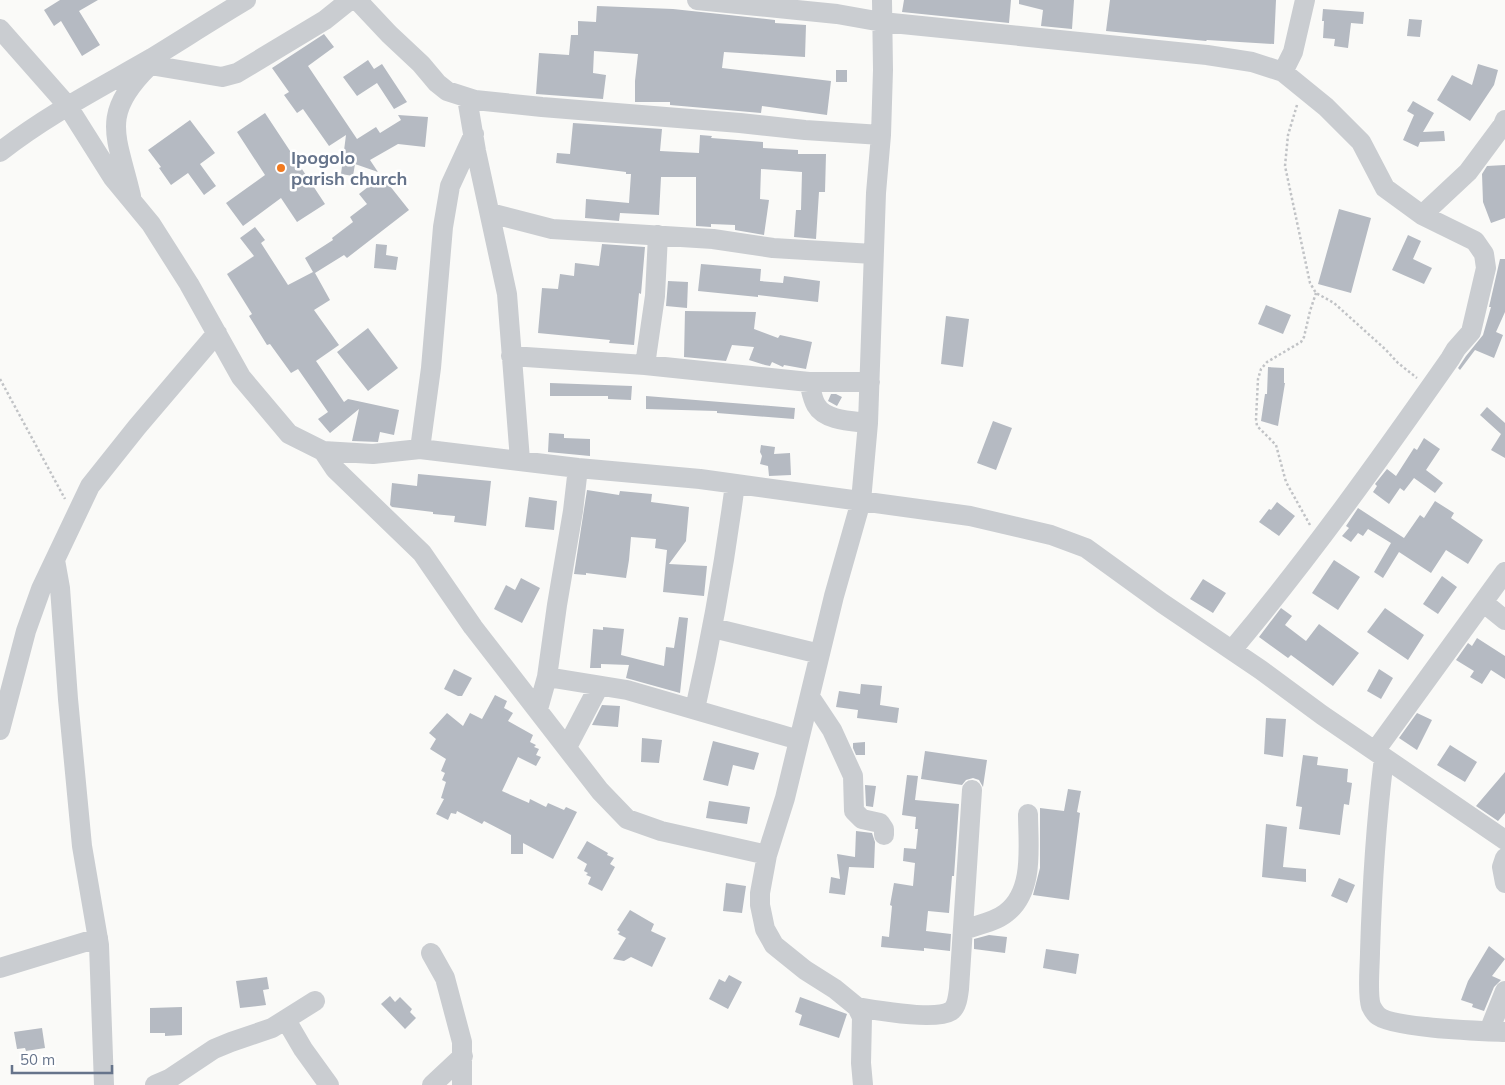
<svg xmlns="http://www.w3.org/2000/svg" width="1505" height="1085" font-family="Mulish,sans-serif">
<rect width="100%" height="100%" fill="#fafaf8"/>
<path fill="#b5bac2" d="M60,0H98L79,11L100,45L82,56L61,21L54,26L44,10Z
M904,0H1011L1009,23L902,12Z
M1019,0H1074L1072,29L1041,26L1043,10L1019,4Z
M1110,0H1276L1274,44L1207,40L1206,41L1106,31Z
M597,6L673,9L775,20V23L806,25L805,57L724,52L722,68L831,81L827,115L762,106L761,113L670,105V102H635V81L638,54L594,51L593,73L606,75L603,99L536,94L539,53L569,55L571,35H578V21L596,22Z
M1323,9L1364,12L1363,24L1351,23L1348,48L1334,46L1335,39L1323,38L1324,21H1322Z
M1409,19L1422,20L1420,37L1407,36Z
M324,34L334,47L308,66L357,139L376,127L380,133L401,120L398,115L428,117L425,147L398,144L370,160L378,172L355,164L353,176L341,174L346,135L329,146L303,109L297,113L284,95L289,92L272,68Z
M368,60L374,69L382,64L407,102L394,109L377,83L357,96L343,77Z
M1478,64L1498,70L1494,85L1470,121L1437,100L1452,75L1472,85Z
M836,70H847V82H836Z
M1413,101L1434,113L1423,132L1444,131L1445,141L1420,142L1418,147L1403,140L1414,115L1407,111Z
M265,113L325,204L297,222L281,198L243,226L226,203L265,175L237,132Z
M190,120L215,153L200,164L216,186L204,195L188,173L171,185L159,168L161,167L148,150Z
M573,123L662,129L660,151L699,153L700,135L712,136L711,138L763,142V148L798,150V154H826L825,192H819L816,239L794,237L796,210H801L802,172L761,169L760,199L769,200L764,235L735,230V225L711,224V227L696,226V177H661L659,215L620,213L619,221L585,218L586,199L629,203L631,174H626V172L556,163L557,153L570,154Z
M1505,165V218L1491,223L1483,202L1482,174L1487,166Z
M382,176L409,210L347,258L344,255L315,273L330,300L314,310L339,345L316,361L344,402L348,399L399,410L394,435L380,432L378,442L352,441L359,409L330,433L318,419L328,412L298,369L291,373L270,344L267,345L249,316L252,314L227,274L254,256L240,238L255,227L265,240L261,243L288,285L313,272L305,258L333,240L332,238L353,222L350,217L367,204L359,194Z
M1339,209L1371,218L1351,293L1318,284Z
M1408,235L1421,241L1413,259L1432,268L1424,284L1392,270Z
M376,244L387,245L386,255L398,257L396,270L374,268Z
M602,244L645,247L641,294L639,293L634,345L609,343L610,340L538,333L542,288L558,289L560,274L574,276L575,263L599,266Z
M1500,259H1505V312L1496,332L1503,335L1494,358L1475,350L1460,370L1458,368L1466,356L1483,335L1491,307H1489Z
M701,264L761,269L760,281L783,283L784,276L820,281L818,302L758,295V297L698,291Z
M668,281L688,282L687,308L666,306Z
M1266,305L1291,315L1283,334L1258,324Z
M685,311L756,312L754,329L778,338L780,335L812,342L806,369L784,365L783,367L772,362L770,366L765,365L749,360L754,347L732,345L726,361L684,357Z
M946,316L969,319L963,367L941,364Z
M368,328L398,368L368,391L337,352Z
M1268,367L1284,368V383H1285L1278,426L1261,421L1265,394H1267Z
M550,383L632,386L631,400L608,399V396H550Z
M831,394H836L842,397L837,406L828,401Z
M646,396L795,408L794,419L717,413V411L646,409Z
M1487,407L1505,423V458L1491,450L1501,434L1480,415Z
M993,421L1012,428L996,470L977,463Z
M549,433L564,434V438L590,439V456L548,452Z
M1424,438L1440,449L1426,470L1443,483L1435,493L1414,478L1404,491L1400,488L1389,504L1373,492L1377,486L1375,484L1387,469L1396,476L1414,448L1417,450Z
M761,445L775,447L774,454L790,453L791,475L769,476L768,466L760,464L762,456L760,452Z
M418,474L491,481L486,526L454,522L455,516L433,514V512L392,507L390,505L392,483L417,486Z
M587,490L619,495L620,491L652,494L651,502L689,507L686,541L669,564L707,566L704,596L663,592L667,550L655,548L656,539L631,537L629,560L626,578L586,573V575L574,574Z
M529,497L557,501L554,530L525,527Z
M1435,501L1454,513L1451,518L1483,540L1468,564L1446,550L1431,573L1399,552L1383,578L1374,572L1391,543L1368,529L1363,536L1358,533L1351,542L1342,536L1349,528L1346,526L1358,508L1404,538L1420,515L1424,518Z
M1277,502L1295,516L1279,536L1259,522L1269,509L1271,510Z
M1334,560L1360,577L1338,610L1312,593Z
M1442,576L1457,587L1438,614L1423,604Z
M521,578L540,588L522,623L494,609L506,585L515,590Z
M1203,579L1226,593L1213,613L1190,599Z
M1281,608L1292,616L1285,625L1306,641L1319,624L1359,653L1333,686L1291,655L1288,658L1259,637Z
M1385,608L1424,635L1408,660L1367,632Z
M679,617L688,618L680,693L626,678L629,665L601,664V668H590L593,629L603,630V627L624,629L621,655L664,666L666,647L674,648Z
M1477,638L1505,656V679L1491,670L1482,684L1470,677L1474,671L1456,660L1468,643L1472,646Z
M454,669L472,678L462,696H458L444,689Z
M1379,669L1393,678L1381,699L1367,691Z
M861,684L882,686L880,705L899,708L897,723L857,718L858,710L836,707L839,691L860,694Z
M495,695L507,701L504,708L513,713L508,721L533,735L530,742L536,745L534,747L539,749L536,755L541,757L536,766L518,757L502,791L529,803L530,799L546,807L548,803L564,810L566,807L577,812L553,859L523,843V854H511V835L484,821L482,824L457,811L456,814L451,813L448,820L436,814L444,799L441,798L446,782L442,780L445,773L441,771L446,759L430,749L436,739L429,733L447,713L463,726L470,713L482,719Z
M602,705L620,706L618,727L592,725Z
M1417,713L1432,720L1417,750L1399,738Z
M1266,718L1286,719L1283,757L1264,754Z
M642,738L662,740L659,763L641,762Z
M713,741L759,753L754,770L733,765L728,786L703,780Z
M865,742V755H856L853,748V743Z
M1450,745L1477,762L1465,782L1437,765Z
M925,751L987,760L983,787L979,780L973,778L966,780L962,785L921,779Z
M1303,755L1318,757L1317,765L1348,769L1347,782L1352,783L1349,805L1344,804L1340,835L1299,829L1302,807L1296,806Z
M1505,772V813L1498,821L1476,806Z
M907,775L918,776L915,800L959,804L954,876H952L949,913L928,911L926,931L951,934L950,951L924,948V951L881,947L882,936L889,937L892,906L890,905L894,883L913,886L915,863L903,861L904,848L916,849L918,829H915L916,817L902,815Z
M865,785L876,786L873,807L866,806Z
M1068,789L1081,791L1077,812L1080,813L1069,900L1033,895L1040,868V808L1064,811Z
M709,801L750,807L747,824L706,818Z
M1266,824L1287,827L1283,867L1306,869V882L1262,877Z
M856,831L872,833L875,842L874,868L849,867L845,895L829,893L831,877L840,879L837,854L855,857Z
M587,841L608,853L607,855L614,858L610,864L615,867L602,891L588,884L591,877L586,875L588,873L584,871L587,864L577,858Z
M1339,878L1355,885L1347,903L1331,896Z
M726,883L746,886L742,913L723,911Z
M630,910L654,924L651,931L666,938L652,967L631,957L624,961L613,959L626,938L618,934L620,932L617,930Z
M989,935L1007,937L1005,953L974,949V939Z
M1489,946L1505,959L1492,976L1501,980L1494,987L1484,1011L1472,1007L1473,1004L1461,1000L1468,981Z
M1046,949L1079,954L1076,974L1043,968Z
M729,975L742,982L728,1009L709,999L719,979L725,982Z
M267,977L269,989L263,990L266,1005L240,1008L236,981Z
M390,996L395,1002L400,997L412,1009L410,1012L416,1018L405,1029L381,1004Z
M800,997L847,1014L839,1038L799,1025L802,1015L795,1012Z
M182,1007V1035L165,1036V1033H150V1008Z
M42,1028L45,1048L26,1051L25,1048L17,1049L14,1032Z"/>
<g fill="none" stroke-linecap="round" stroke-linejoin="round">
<path stroke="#c1c3c6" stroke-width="2.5" stroke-dasharray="2.5 2.5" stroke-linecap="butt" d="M1297,105L1288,135L1285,166L1310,283L1316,293L1334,303L1385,349L1398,363L1417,378
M0,379L65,499
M1310,525L1286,482L1276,445L1257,426L1256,419L1258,379L1261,369L1267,362L1301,342L1304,337L1310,311L1316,293"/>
<path stroke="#cacdd1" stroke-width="20" d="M357,0L389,34L421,64L437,83L447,91L475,100L542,107L740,123L805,130L881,135
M697,0L837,14L882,22L1207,55L1252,62L1283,72L1326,107L1361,142L1385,188L1422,215L1475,241L1484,254L1486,268L1471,332L1456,349L1450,359C1380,459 1310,557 1232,650
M0,29L67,105L113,178L151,224L189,284L241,377L289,434L323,451L373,454L420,449L578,468L700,479L970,516L1051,535L1086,548L1162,603L1261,670L1322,715L1505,840
M150,65L222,77L237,73L325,20L350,0
M1283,72L1293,52L1305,0
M467,98L476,151L507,294L520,460
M0,152C47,115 100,88 152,58C183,39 214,19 246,0
M131,196C117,136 99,115 149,66
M490,213L552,229L713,239L773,248L873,254
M1422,215L1468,172L1503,125L1505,120
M511,356L645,365L809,382H870
M645,365L655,296L658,235
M809,382C811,389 812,398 816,405C825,421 852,421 868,423
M420,449L431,368L443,227L450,186L474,134
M323,451L335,469L422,553L473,627L600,791L627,819L661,831L767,855
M55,560L60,588L68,699L82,846L99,945L104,1085
M1484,603L1505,620
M713,628L820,654
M547,677L627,690L799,740
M810,697L832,730L853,776L854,811L862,819L880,823L884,829V835
M538,709L547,677L557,605L573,511L578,468
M695,709C712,635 725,560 735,484
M0,730L26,631L41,589L90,486L137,427L217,333
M567,747L599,686
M1375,751L1505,572
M1384,758C1376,822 1372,887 1370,952C1370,965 1367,995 1371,1006C1372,1008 1375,1013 1377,1015C1390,1028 1483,1031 1505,1032
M1505,858L1502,867L1505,883
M963,930C977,925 995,922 1006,913C1035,891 1028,845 1028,814
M431,953L445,978L462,1042V1085
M0,968L98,938
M857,1007C876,1010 935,1021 951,1011C957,1007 958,996 959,989L972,790
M286,1020L303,1049L329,1085
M1489,1031L1505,991
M155,1085L169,1079L214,1049L231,1042L272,1028L315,1001
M432,1085L463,1056
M863,1085L861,1063L862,1017L857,1007L835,989L805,970L774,945L765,929L760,905V893L767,855L785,798L834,596L861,501L868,423L876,193L881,135L883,70L882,0"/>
</g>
<circle fill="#f27a1f" stroke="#fff" stroke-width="2" cx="281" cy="168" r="5"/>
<g text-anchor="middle" stroke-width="5" stroke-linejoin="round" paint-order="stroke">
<g font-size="18" font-weight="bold" fill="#66748b" stroke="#fff" text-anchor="start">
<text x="291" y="164">Ipogolo<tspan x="291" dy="21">parish church</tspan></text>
</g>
</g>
<path d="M12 1065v8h100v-8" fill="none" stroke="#66748b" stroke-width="2.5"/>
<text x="20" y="1065" font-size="15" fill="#66748b" stroke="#ffffff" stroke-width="4" paint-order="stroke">50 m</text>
</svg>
